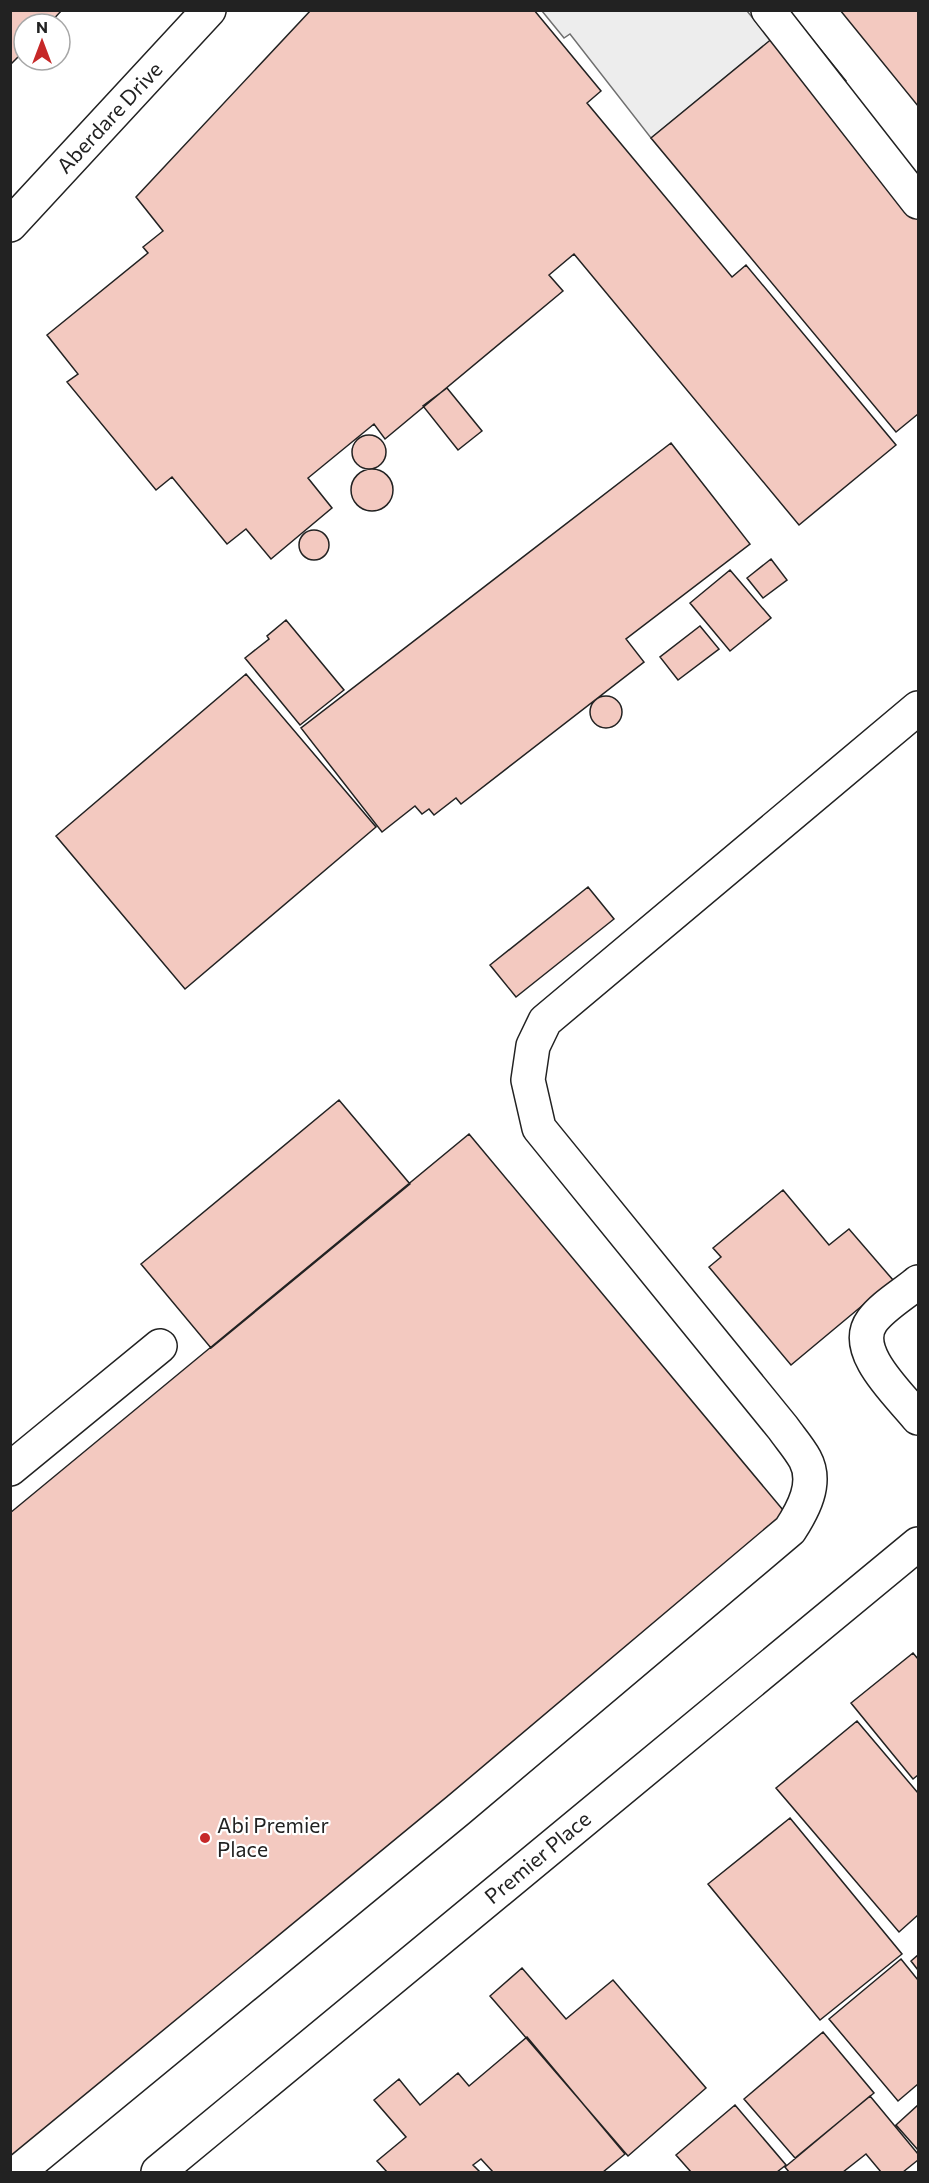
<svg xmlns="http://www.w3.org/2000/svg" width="929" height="2183" font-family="Commissioner,sans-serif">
<rect width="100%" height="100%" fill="#fff"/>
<path fill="#ededed" stroke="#6f6f6f" stroke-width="1.5" d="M542,11H747L771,40L651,138L570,34L564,38Z"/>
<path fill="#f3c9c0" stroke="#222" stroke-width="1.5" d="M10,10H62L49,24H24V51L10,65Z
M311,10H534L601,91L587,103L732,277L746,265L896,445L799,525L574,254L549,275L563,291L385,439L374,424L308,478L332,508L271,559L246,529L227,544L172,477L156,490L67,382L78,374L47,335L148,253L143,247L163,231L136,197Z
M840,10H918V106Z
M796,19L846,81L823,100L918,215V414L896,432L651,138Z
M447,388L482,431L458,450L423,406Z
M352 452a17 17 0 1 1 34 0a17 17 0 1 1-34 0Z
M671,443L750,544L626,639L644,662L461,804L456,798L434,815L429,809L422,814L415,806L382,832L301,728Z
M351 490a21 21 0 1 1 42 0a21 21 0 1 1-42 0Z
M299 545a15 15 0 1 1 30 0a15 15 0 1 1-30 0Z
M771,559L787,580L763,598L747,578Z
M730,570L771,618L730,651L690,603Z
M286,620L344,690L300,725L245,658L269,639L267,636Z
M700,626L719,649L678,680L660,657Z
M246,674L376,827L185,989L56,836Z
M590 712a16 16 0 1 1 32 0a16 16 0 1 1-32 0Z
M588,887L614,919L516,997L490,965Z
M339,1100L410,1184L211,1348L141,1264Z
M469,1134L788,1516L10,2159V1513Z
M783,1190L829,1245L849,1229L893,1280L791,1365L709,1267L721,1257L713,1248Z
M913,1653L918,1659V1775L913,1779L851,1703Z
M857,1721L918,1793V1915L899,1932L776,1788Z
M790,1818L902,1954L820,2020L708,1884Z
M918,1955V1970L911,1961Z
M901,1959L918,1980V2084L898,2101L829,2019Z
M522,1968L566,2019L613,1980L706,2088L628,2156L490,1996Z
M823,2032L874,2093L795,2158L744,2099Z
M527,2037L625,2154L603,2172H493L481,2159L473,2165L480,2172H387L377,2161L406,2137L374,2100L399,2079L420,2105L458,2073L469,2086Z
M870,2096L918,2154V2160L903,2172H881L866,2154L843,2172H789L785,2167Z
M735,2105L786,2165L777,2172H691L676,2155Z
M918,2105V2150L896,2125Z"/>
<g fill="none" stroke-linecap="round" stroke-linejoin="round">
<g stroke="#222" stroke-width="36">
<path id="minor" d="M768,10L918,202
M10,225L209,10
M918,1282C904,1294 883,1306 872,1321C850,1351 900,1395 918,1418
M10,1469L160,1346
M18,2172L458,1810L790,1530C803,1510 818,1483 805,1459C799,1448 790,1438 783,1428L539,1128L528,1080L533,1046L545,1021L918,708
M158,2172L918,1544"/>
</g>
<use href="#minor" stroke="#fff" stroke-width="33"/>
</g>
<circle fill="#c62828" stroke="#fff" stroke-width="2" cx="205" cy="1838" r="6"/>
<g text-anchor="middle" stroke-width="4.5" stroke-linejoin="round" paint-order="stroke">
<g font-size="21" fill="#222" stroke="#fff">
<text transform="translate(110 118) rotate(-47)" y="7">Aberdare Drive</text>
<text transform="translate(538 1858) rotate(-40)" y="7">Premier Place</text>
</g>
<g font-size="21" fill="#222" stroke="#fff" text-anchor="start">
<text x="217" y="1833">Abi Premier<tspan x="217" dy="24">Place</tspan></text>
</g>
</g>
<rect width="929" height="2183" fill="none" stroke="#222222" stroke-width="24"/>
<g transform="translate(42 42)"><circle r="28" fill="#ffffff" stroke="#a7a7a7" stroke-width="1.5"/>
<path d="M0-4.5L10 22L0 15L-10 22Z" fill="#c62828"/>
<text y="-9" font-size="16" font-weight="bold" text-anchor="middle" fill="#222222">N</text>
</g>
</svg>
